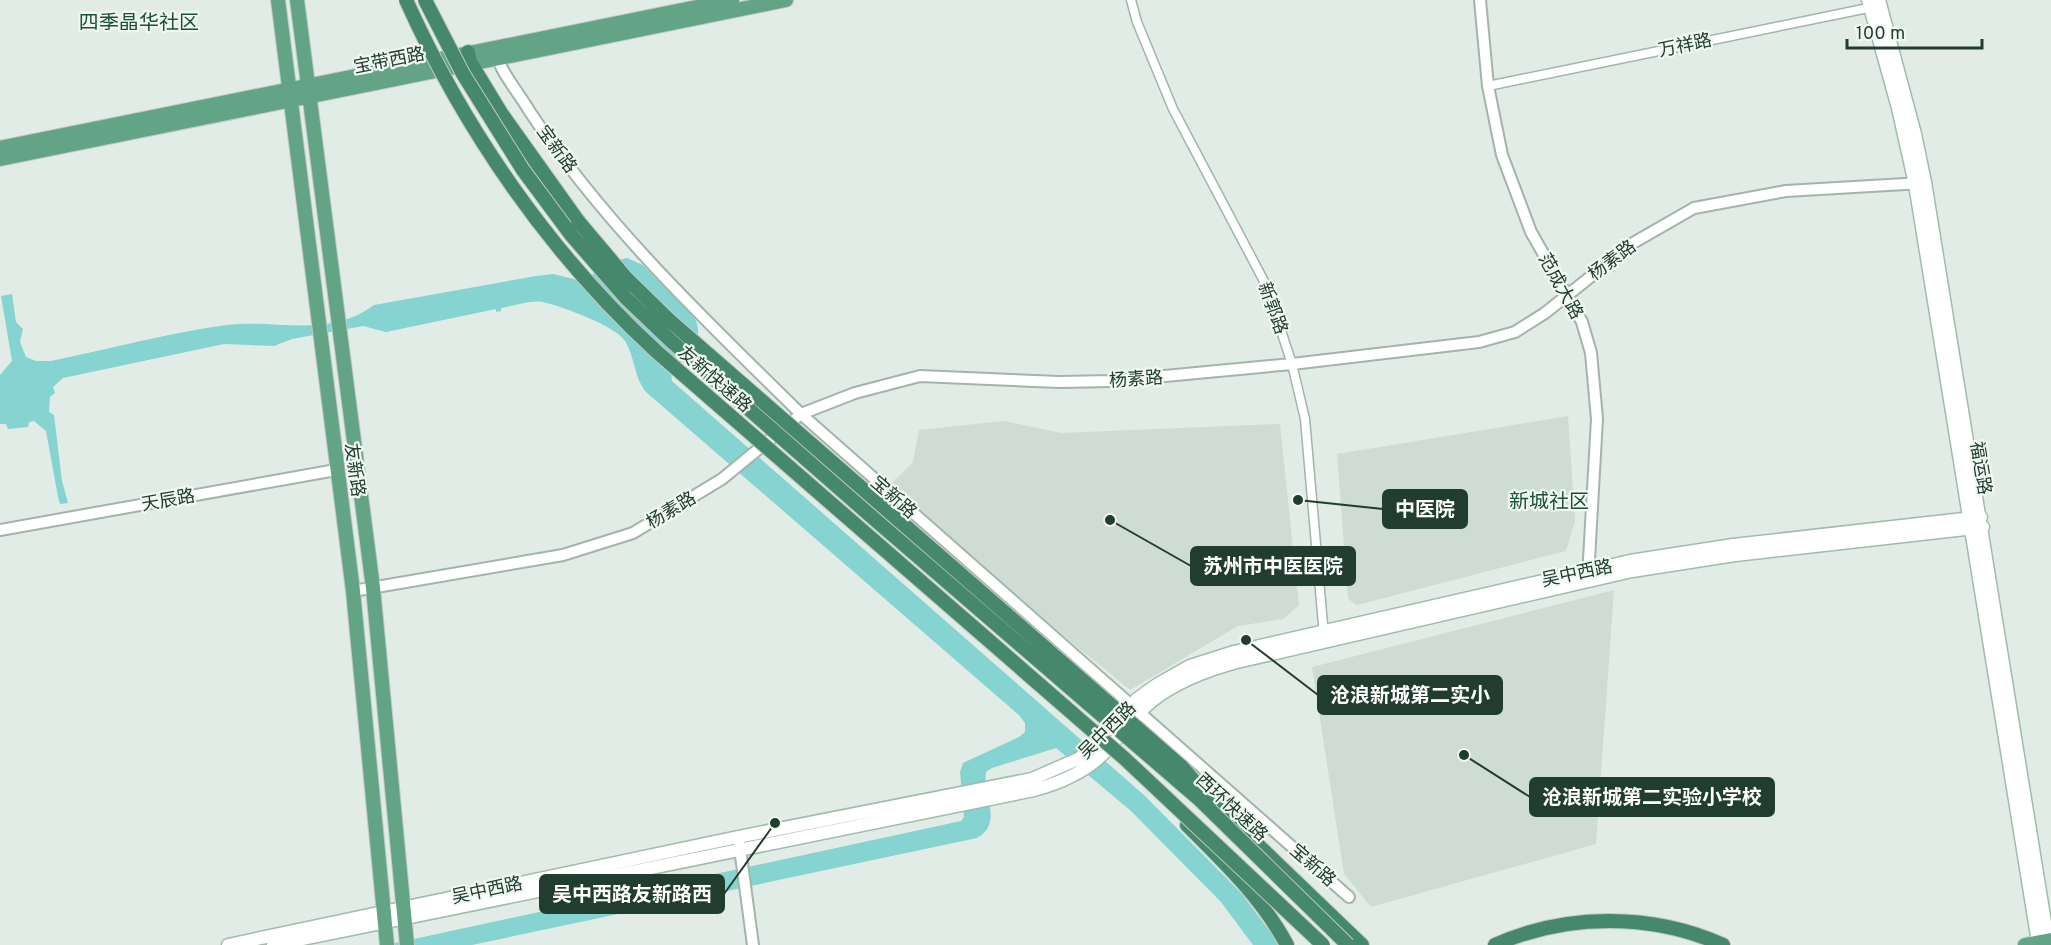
<svg xmlns="http://www.w3.org/2000/svg" width="2051" height="945" font-family="Overpass,'Noto Sans SC',sans-serif">
<rect width="100%" height="100%" fill="#e0ece5"/>
<path fill="#cfdcd3" d="M1568,416L1575,521L1566,551L1357,605L1348,599L1337,454Z
M1004,421L1061,433L1280,424L1299,605L1283,619L1238,626L1130,690L967,557L892,483L913,462L919,430Z
M1614,590L1596,844L1371,907L1344,874L1312,667Z"/>
<path fill="#85d4d1" d="M627,258L643,265L694,317C707,341 687,356 671,372L672,381L1145,796L1241,893L1280,945H1253L1221,902L1131,811L1056,748L992,768L986,772C982,795 1004,823 977,838L472,945H386L961,821L964,817L960,772L963,763L1019,737L1025,732V723L1019,715L646,392C634,377 635,357 625,341C616,326 561,306 543,302C530,300 514,306 501,308V311L496,312V309L386,332L363,326L292,339L274,346L224,344L63,378L53,387L55,393L50,397L49,412L54,415L62,481L68,503L60,504L58,497L46,431L34,421L29,422L28,427L8,429L6,424H0V375L12,361L1,296L12,294L16,322L23,329L20,342L26,357L36,361H51C109,349 168,333 227,325C277,319 328,339 374,305L536,276L553,274L582,281L614,261Z"/>
<g fill="none" stroke-linecap="round" stroke-linejoin="round">
<g stroke="#a3b4ab" stroke-width="11">
<path id="minor" d="M1131,0L1137,22L1173,109L1266,285L1292,364L1305,419L1324,636
M1488,86L1873,7"/>
</g>
<g stroke="#a3b4ab" stroke-width="14">
<path id="tertiary" d="M1480,0L1488,86L1502,155L1531,232L1582,322L1591,353L1597,419L1588,577
M496,53C499,70 521,96 530,112C605,225 704,319 801,414L1349,897
M0,530L336,470
M353,591L563,555L633,533L722,479L801,414L855,393L920,376L1059,382L1112,381L1292,364L1479,342L1515,332L1545,313L1633,243L1694,208L1786,191L1922,183
M739,841L753,945"/>
</g>
<g stroke="#a1bbad" stroke-width="15">
<path id="secondary" d="M1868,0L1898,108L1915,184L2038,942
M1879,0L1915,134L1925,182L2048,941
M228,945L738,837L1032,779L1080,758L1137,699L1158,684L1190,666L1234,652L1630,561L1733,545L1981,517
M273,945L1034,790C1060,783 1084,773 1103,754C1120,737 1134,715 1153,700C1178,681 1207,670 1237,662L1632,571L1735,555L1983,527"/>
</g>
<g stroke="#c1c9c5" stroke-width="16">
<path id="primary" d="M278,0L353,591L387,945
M297,0L373,588L407,945
M0,148L732,0
M0,159L786,0
M2025,945L2051,940"/>
</g>
<g stroke="#c1c9c5" stroke-width="16">
<path id="trunk" d="M468,52L470,62L501,113L578,221
M1211,800L1362,945
M1187,825C1224,862 1262,898 1287,945
M1495,945C1566,913 1652,913 1723,945"/>
</g>
<use href="#minor" stroke="#fff" stroke-width="8"/>
<use href="#tertiary" stroke="#fff" stroke-width="10"/>
<use href="#secondary" stroke="#fff" stroke-width="12"/>
<use href="#primary" stroke="#63a487" stroke-width="14"/>
<use href="#trunk" stroke="#46886c" stroke-width="14"/>
<g stroke="#c1c9c5" stroke-width="16" stroke-linecap="butt">
<path id="trunk-bridge" d="M406,0C465,131 551,255 657,352L1124,758L1323,945
M425,0L463,74L523,170L572,236L626,298L670,340L872,517L1200,800L1348,945
M578,221L626,278L669,320L1182,767L1211,800"/>
</g>
<use href="#trunk-bridge" stroke="#46886c" stroke-width="14"/>
</g>
<g text-anchor="middle" stroke-width="4.5" stroke-linejoin="round" paint-order="stroke">
<g font-size="18" fill="#203d30" stroke="#f1f8f3">
<text transform="translate(1685 45) rotate(-12)" y="6">万祥路</text>
<text transform="translate(389 60) rotate(-11)" y="6">宝带西路</text>
<text transform="translate(557 149) rotate(54)" y="6">宝新路</text>
<text transform="translate(1612 260) rotate(-37)" y="6">杨素路</text>
<text transform="translate(1561 286) rotate(61)" y="6">范成大路</text>
<text transform="translate(1273 308) rotate(70)" y="6">新郭路</text>
<text transform="translate(715 379) rotate(41)" y="6">友新快速路</text>
<text transform="translate(1136 379) rotate(-4)" y="6">杨素路</text>
<text transform="translate(1981 468) rotate(81)" y="6">福运路</text>
<text transform="translate(355 470) rotate(82)" y="6">友新路</text>
<text transform="translate(894 497) rotate(41)" y="6">宝新路</text>
<text transform="translate(168 500) rotate(-10)" y="6">天辰路</text>
<text transform="translate(671 510) rotate(-31)" y="6">杨素路</text>
<text transform="translate(1577 573) rotate(-12)" y="6">吴中西路</text>
<text transform="translate(1107 730) rotate(-45)" y="6">吴中西路</text>
<text transform="translate(1232 807) rotate(43)" y="6">西环快速路</text>
<text transform="translate(1313 865) rotate(41)" y="6">宝新路</text>
<text transform="translate(487 890) rotate(-12)" y="6">吴中西路</text>
</g>
<g font-size="20" fill="#1b5039" stroke="#f1f8f3">
<text x="139" y="29">四季晶华社区</text>
<text x="1549" y="508">新城社区</text>
</g>
</g>
<path fill="none" stroke="#203d30" stroke-width="2" d="M1298 500L1383 509M1110 520L1191 566M1246 640L1318 695M1464 755L1530 797M775 823L724 894"/>
<g fill="#203d30" stroke="#f1f8f3" stroke-width="2">
<circle cx="1298" cy="500" r="6"/>
<circle cx="1110" cy="520" r="6"/>
<circle cx="1246" cy="640" r="6"/>
<circle cx="1464" cy="755" r="6"/>
<circle cx="775" cy="823" r="6"/>
</g>
<g fill="#203d30" stroke="#203d30" stroke-width="2">
<rect x="1383" y="490" width="84" height="38" rx="6"/>
<rect x="1191" y="547" width="164" height="38" rx="6"/>
<rect x="1318" y="676" width="184" height="38" rx="6"/>
<rect x="1530" y="778" width="244" height="38" rx="6"/>
<rect x="540" y="875" width="184" height="38" rx="6"/>
</g>
<g font-size="20" text-anchor="middle" font-weight="bold" fill="#fff">
<text x="1425" y="516">中医院</text>
<text x="1273" y="573">苏州市中医医院</text>
<text x="1410" y="702">沧浪新城第二实小</text>
<text x="1652" y="804">沧浪新城第二实验小学校</text>
<text x="632" y="901">吴中西路友新路西</text>
</g>
<path d="M1847 39v9h135v-9" fill="none" stroke="#203d30" stroke-width="3"/>
<text x="1856" y="39" font-size="18" fill="#203d30" stroke="#f1f8f3" stroke-width="4.5" paint-order="stroke">100 m</text>
</svg>
